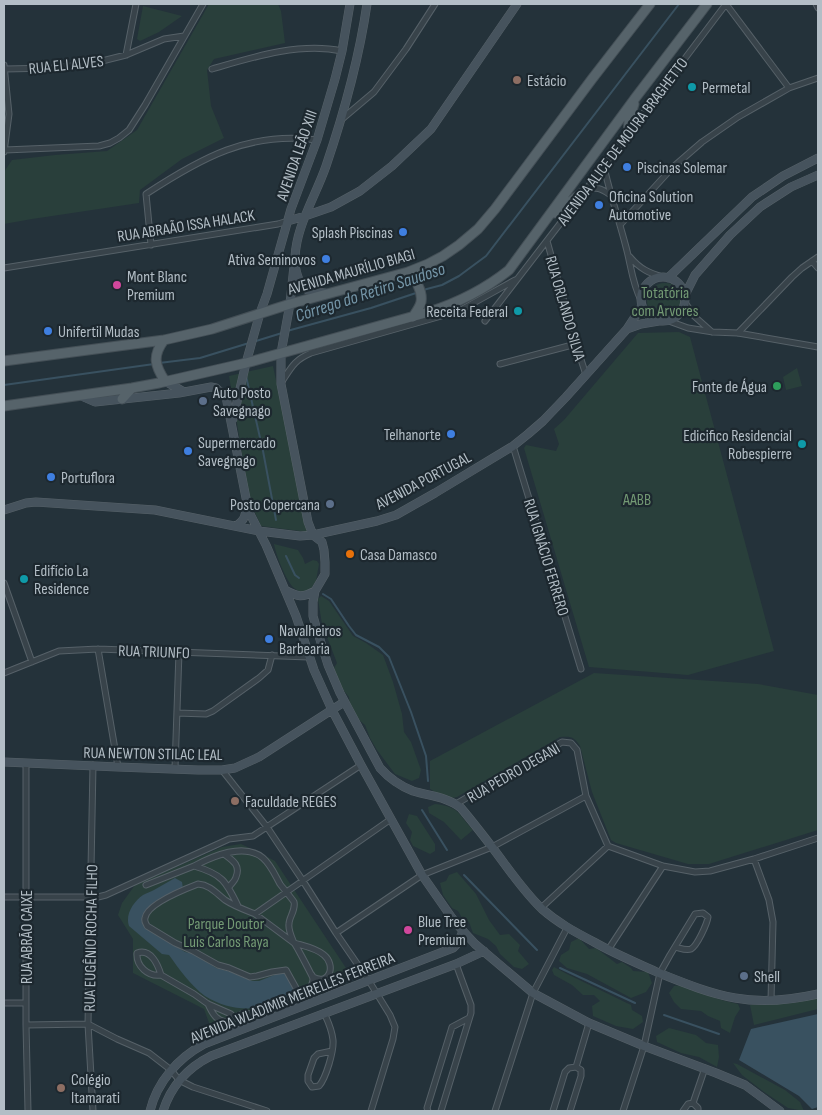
<svg xmlns="http://www.w3.org/2000/svg" width="822" height="1115" font-family="'Sofia Sans Condensed',sans-serif">
<rect width="100%" height="100%" fill="#24323a"/>
<path fill="#293f3b" d="M209,4H278L281,11L285,43L214,59L207,70L211,106L224,138L182,159L140,190L139,203L32,219L4,224V172L12,160L55,155L107,151L137,130Z
M143,6L182,16L159,32L140,41L137,39Z
M647 301a18 18 0 1 1 36 0a18 18 0 1 1-36 0Z
M679,332L690,337L774,651L688,675L589,667L524,448L526,445L556,451L559,444L554,429L564,420L638,333Z
M273,366L308,532L261,526L250,501L229,376Z
M797,368L802,386L786,390L783,377Z
M274,544L298,550L303,558L305,564L313,560L317,561L319,564L316,581L310,590L301,592C299,591 296,590 294,588C286,581 276,555 274,544Z
M321,596L329,601L353,636L366,643L383,655L393,682L402,714L404,732L411,742L421,770L419,778L412,781L395,774L377,750L370,738L365,725L358,719L350,707L349,697L340,686L334,668L337,663L322,624L318,599Z
M594,673L758,684L818,695V830L709,864H688L616,843L611,840L592,792L580,746C574,737 572,736 560,737L457,797L447,799L430,789V761Z
M435,804C460,807 457,813 473,830L461,840L444,822L429,813L428,807Z
M409,814L417,816L435,844V851L430,854L413,846L410,840L412,832L406,823Z
M241,844L260,853L275,861L348,971V978L343,984L312,985L301,997L297,992L213,1034L204,1009L133,973V939L118,915L122,903L135,885L222,847Z
M457,872L476,894L489,920L500,935L509,934L520,945L518,951L529,964L522,969L514,967L500,954L496,946L488,939L473,933L469,922L462,918L458,911L452,908L443,895L440,883L446,881L449,875Z
M579,938L589,949L596,948L617,964L622,962L631,968L633,971L648,972L652,983L646,992L631,998L587,974L567,968L559,961L561,955L569,950L571,942Z
M554,967L567,974L631,1005L632,1010L642,1016L643,1022L633,1029L616,1026L593,1016L592,1006L600,1001L594,995H583L572,985L554,975L552,970Z
M682,985C700,993 718,1000 738,1004L740,1009L735,1017L730,1033L721,1028L720,1021L708,1016L701,1011L681,1009L674,1002L669,993L674,986Z
M818,997V1009L754,1025L750,1005L793,1003Z
M669,1028L696,1035L706,1043L718,1045L719,1057L717,1067L699,1057L681,1053L657,1042L656,1036Z
M733,1063L737,1064L785,1090L800,1102L804,1111L788,1108L764,1092L742,1075Z"/>
<path fill="#395160" d="M175,878L182,882L183,889C170,896 138,906 143,925L185,952L194,954L216,968L231,972L252,981H259L282,972L287,975L297,993C269,1011 235,1015 205,996C191,986 179,969 169,955L162,954L129,926C125,915 133,902 143,895C146,893 151,892 154,890C161,886 168,882 175,878Z
M818,1014V1107L812,1109L799,1096L739,1060L751,1029Z"/>
<g fill="none" stroke-linecap="round" stroke-linejoin="round">
<path stroke="#395160" stroke-width="2" d="M423,290L442,285L459,276L486,256L679,4
M287,331L371,308L416,293
M256,341L282,333
M159,363L200,358L249,343
M246,376L263,451L276,520
M4,385L154,364
M286,556L295,575L299,578
M323,594L331,599L349,626L356,635L379,647L389,657L411,712L426,756L428,781
M422,810L447,850
M464,875L537,950
M560,968L635,1003
M664,1015L719,1034"/>
<g stroke="#566168" stroke-width="7">
<path id="street" d="M726,4L789,88
M816,4L818,8
M126,55L136,4
M4,65L9,114L4,152
M5,69L52,68L90,64L126,55L164,39L184,36
M212,69C253,57 300,42 342,51
M342,119L374,92L406,49L435,4
M5,150L99,146L110,143L119,138L129,130L145,105L203,4
M604,167C610,194 619,220 626,247C631,265 632,283 641,300
M587,190C596,186 602,189 609,194
M584,192L726,4
M620,225L672,168L702,142L738,117L789,88L818,78
M547,241L576,344L586,375
M151,245L146,194C201,158 249,131 317,140
M630,257C640,269 649,273 663,277
M812,261L818,268
M4,268L278,224L288,221
M684,301L694,316L712,332
M666,320L688,328L713,332L738,333L818,347
M485,321L579,199
M738,333L792,277L802,268L818,257
M500,364L576,344
M281,383C291,368 294,360 311,353L459,311L515,280
M513,446L581,669
M4,583L32,662
M98,649L118,767
M4,673L59,651L98,649L309,657
M177,713L206,714L213,711L259,678L268,670L272,655
M26,763V1025L28,1111
M93,765L88,1024L93,1111
M175,768L179,652
M222,770L267,827L303,881L336,933L369,981L390,1015L395,1027L393,1039L371,1111
M456,804L562,742L571,743L577,750L586,796L608,846L663,866L695,872L710,871L754,859L818,838
M224,854C232,860 241,865 236,877C235,881 231,884 229,887
M754,859L769,900L773,922L771,1000
M194,866C213,856 244,842 263,858C271,865 275,875 280,884C283,888 293,900 294,902C296,910 289,917 289,924C288,930 292,938 294,943C304,946 316,948 324,955C336,965 330,986 313,977L312,975
M146,885L194,866C222,874 226,881 238,906
M4,897H98L106,895L229,839L253,836L361,765
M541,908L608,846
M255,914L294,943C296,945 313,977 313,979C313,984 309,990 307,994L301,997L286,970L272,972L257,976L250,977L229,968L218,965L193,951L175,943L147,926C146,923 144,922 145,918C147,904 185,889 198,884C210,885 216,893 225,900C234,906 245,910 255,914L391,819
M336,933L422,875L492,847L586,796
M608,950L663,866
M161,975C148,977 136,966 137,953C151,948 158,965 161,975L194,994L208,1004L231,1014L234,1018L242,1014L261,1013L302,996
M4,1003H26
M208,1004C213,1015 217,1022 230,1022L234,1018
M324,1013C328,1021 332,1031 333,1040C334,1051 326,1078 319,1086L312,1087L308,1081V1075L314,1058L318,1054L332,1051
M26,1025L88,1024L117,1039L149,1053L171,1070L179,1080L193,1087L267,1111
M576,1067L589,1023
M693,1103L705,1068
M428,1111L427,1108L452,1027L469,1018
M441,1111L471,1013V1005L456,964
M495,1111L533,993L567,928
M553,1111L565,1072L569,1068L576,1067L581,1070V1076L570,1111
M623,1111L644,1046L660,973L670,955L695,914L703,913L708,917C707,924 697,946 691,949C686,951 680,948 675,947
M683,1111L688,1104L693,1103L698,1108V1111"/>
</g>
<g stroke="#566168" stroke-width="9">
<path id="secondary" d="M288,221L305,216L331,207L360,191L392,166L431,129L517,4
M294,266L290,304L281,353V384L308,522L313,535L322,542L324,550L325,562V574L315,591L313,602V616L317,630L328,665L340,693L380,768C389,778 400,786 413,791C429,796 448,797 461,808C472,821 482,834 492,847C508,868 523,891 542,909C558,923 575,932 594,942C615,954 637,963 659,973C684,983 708,993 735,998C763,1003 791,1000 818,994
M641 299a22 22 0 1 1 44 0a22 22 0 1 1-44 0Z
M668,278L752,197L783,176L818,158
M325,293C309,292 302,291 297,274C296,270 295,267 295,263C294,229 315,198 326,166C344,113 359,59 367,4
M684,297L695,275L730,235L760,207L791,187L818,175
M627,329L641,324L659,321
M165,381L184,392
M79,395L95,402L179,393L211,387L216,388L226,397L246,498L250,514L266,545L296,616L314,670L332,710L361,765L422,875L452,918L463,931L475,944L533,993L589,1023L644,1046L716,1073L745,1085L764,1099L780,1111
M233,419L246,363L260,313L267,294L291,209L317,140L335,79L342,51L350,4
M4,510L26,503L36,502L155,510L259,531L300,536L313,535L377,521L396,515L435,493L513,446L528,434L543,421L566,397L627,329L642,306
M236,526C245,520 246,515 246,505
M285,590C298,597 302,598 315,591
M4,762L118,767L198,770H222L235,768L259,757L344,702
M150,1111C157,1082 178,1058 204,1044L453,948L458,943L463,931
M163,1111C171,1086 187,1068 211,1056L456,964L484,951"/>
</g>
<g stroke="#444f56" stroke-width="11">
<path id="primary" d="M628,135L629,120L634,104
M554,213L585,191
M408,272C415,278 423,291 421,302C420,307 416,312 413,317
M164,340C152,356 155,366 165,381
M4,361L164,340L212,329L290,304L408,272L428,264L443,256L459,245L478,229L495,209L592,79L650,4
M122,399L132,388
M4,406L132,388L159,383L246,363L429,312C460,302 484,290 509,270L636,97L707,4"/>
</g>
<use href="#street" stroke="#38434a" stroke-width="5"/>
<use href="#secondary" stroke="#46535d" stroke-width="8"/>
<use href="#primary" stroke="#56636a" stroke-width="9"/>
</g>
<g fill="#8d6e63" stroke="#1d282f" stroke-width="2">
<circle cx="517" cy="80" r="5"/>
<circle cx="235" cy="801" r="5"/>
<circle cx="61" cy="1088" r="5"/>
</g>
<g fill="#0f9aa8" stroke="#1d282f" stroke-width="2">
<circle cx="692" cy="87" r="5"/>
<circle cx="518" cy="311" r="5"/>
<circle cx="802" cy="444" r="5"/>
<circle cx="24" cy="579" r="5"/>
</g>
<g fill="#3f7fe0" stroke="#1d282f" stroke-width="2">
<circle cx="627" cy="167" r="5"/>
<circle cx="599" cy="205" r="5"/>
<circle cx="403" cy="232" r="5"/>
<circle cx="326" cy="259" r="5"/>
<circle cx="48" cy="331" r="5"/>
<circle cx="451" cy="434" r="5"/>
<circle cx="188" cy="451" r="5"/>
<circle cx="51" cy="477" r="5"/>
<circle cx="269" cy="639" r="5"/>
</g>
<g fill="#d1479c" stroke="#1d282f" stroke-width="2">
<circle cx="117" cy="285" r="5"/>
<circle cx="408" cy="930" r="5"/>
</g>
<circle fill="#2e9e5b" stroke="#1d282f" stroke-width="2" cx="777" cy="386" r="5"/>
<g fill="#5c6f8a" stroke="#1d282f" stroke-width="2">
<circle cx="203" cy="401" r="5"/>
<circle cx="330" cy="504" r="5"/>
<circle cx="744" cy="976" r="5"/>
</g>
<circle fill="#e8710a" stroke="#1d282f" stroke-width="2" cx="350" cy="554" r="5"/>
<g text-anchor="middle" stroke-width="4.5" stroke-linejoin="round" paint-order="stroke">
<g font-size="16" fill="#b3bec6" stroke="#1d282f">
<text transform="translate(66 64) rotate(-6)" y="6">RUA ELI ALVES</text>
<text transform="translate(622 141) rotate(-53)" y="6">AVENIDA ALICE DE MOURA BRAGHETTO</text>
<text transform="translate(296 155) rotate(-71)" y="6">AVENIDA LEÃO XIII</text>
<text transform="translate(186 225) rotate(-9)" y="6">RUA ABRAÃO ISSA HALACK</text>
<text transform="translate(351 271) rotate(-16)" y="6">AVENIDA MAURÍLIO BIAGI</text>
<text transform="translate(566 308) rotate(74)" y="6">RUA ORLANDO SILVA</text>
<text transform="translate(423 480) rotate(-28)" y="6">AVENIDA PORTUGAL</text>
<text transform="translate(547 557) rotate(73)" y="6">RUA IGNÁCIO FERRERO</text>
<text transform="translate(154 651) rotate(2)" y="6">RUA TRIUNFO</text>
<text transform="translate(153 753) rotate(1)" y="6">RUA NEWTON STILAC LEAL</text>
<text transform="translate(513 772) rotate(-30)" y="6">RUA PEDRO DEGANI</text>
<text transform="translate(26 937) rotate(-90)" y="6">RUA ABRÃO CAIXE</text>
<text transform="translate(90 938) rotate(-89)" y="6">RUA EUGÊNIO ROCHA FILHO</text>
<text transform="translate(292 997) rotate(-22)" y="6">AVENIDA WLADIMIR MEIRELLES FERREIRA</text>
</g>
<g font-size="16" fill="#b3bec6" stroke="#1d282f" text-anchor="start">
<text x="527" y="86">Estácio</text>
<text x="702" y="93">Permetal</text>
<text x="637" y="173">Piscinas Solemar</text>
<text x="609" y="202">Oficina Solution<tspan x="609" dy="18">Automotive</tspan></text>
<text x="393" y="238" text-anchor="end">Splash Piscinas</text>
<text x="316" y="265" text-anchor="end">Ativa Seminovos</text>
<text x="127" y="282">Mont Blanc<tspan x="127" dy="18">Premium</tspan></text>
<text x="508" y="317" text-anchor="end">Receita Federal</text>
<text x="58" y="337">Unifertil Mudas</text>
<text x="767" y="392" text-anchor="end">Fonte de Água</text>
<text x="213" y="398">Auto Posto<tspan x="213" dy="18">Savegnago</tspan></text>
<text x="441" y="440" text-anchor="end">Telhanorte</text>
<text x="792" y="441" text-anchor="end">Edicifico Residencial<tspan x="792" dy="18">Robespierre</tspan></text>
<text x="198" y="448">Supermercado<tspan x="198" dy="18">Savegnago</tspan></text>
<text x="61" y="483">Portuflora</text>
<text x="320" y="510" text-anchor="end">Posto Copercana</text>
<text x="360" y="560">Casa Damasco</text>
<text x="34" y="576">Edifício La<tspan x="34" dy="18">Residence</tspan></text>
<text x="279" y="636">Navalheiros<tspan x="279" dy="18">Barbearia</tspan></text>
<text x="245" y="807">Faculdade REGES</text>
<text x="418" y="927">Blue Tree<tspan x="418" dy="18">Premium</tspan></text>
<text x="754" y="982">Shell</text>
<text x="71" y="1085">Colégio<tspan x="71" dy="18">Itamarati</tspan></text>
</g>
<g font-size="16" fill="#739a74" stroke="#1d282f">
<text x="665" y="298">Totatória<tspan x="665" dy="18">com Arvores</tspan></text>
<text x="637" y="505">AABB</text>
<text x="226" y="929">Parque Doutor<tspan x="226" dy="18">Luis Carlos Raya</tspan></text>
</g>
<g font-size="18" font-style="italic" fill="#7596a8" stroke="#1d282f">
<text transform="translate(370 292) rotate(-18)" y="6">Córrego do Retiro Saudoso</text>
</g>
</g>
<rect width="822" height="1115" fill="none" stroke="#b3bec6" stroke-width="10"/>
</svg>
